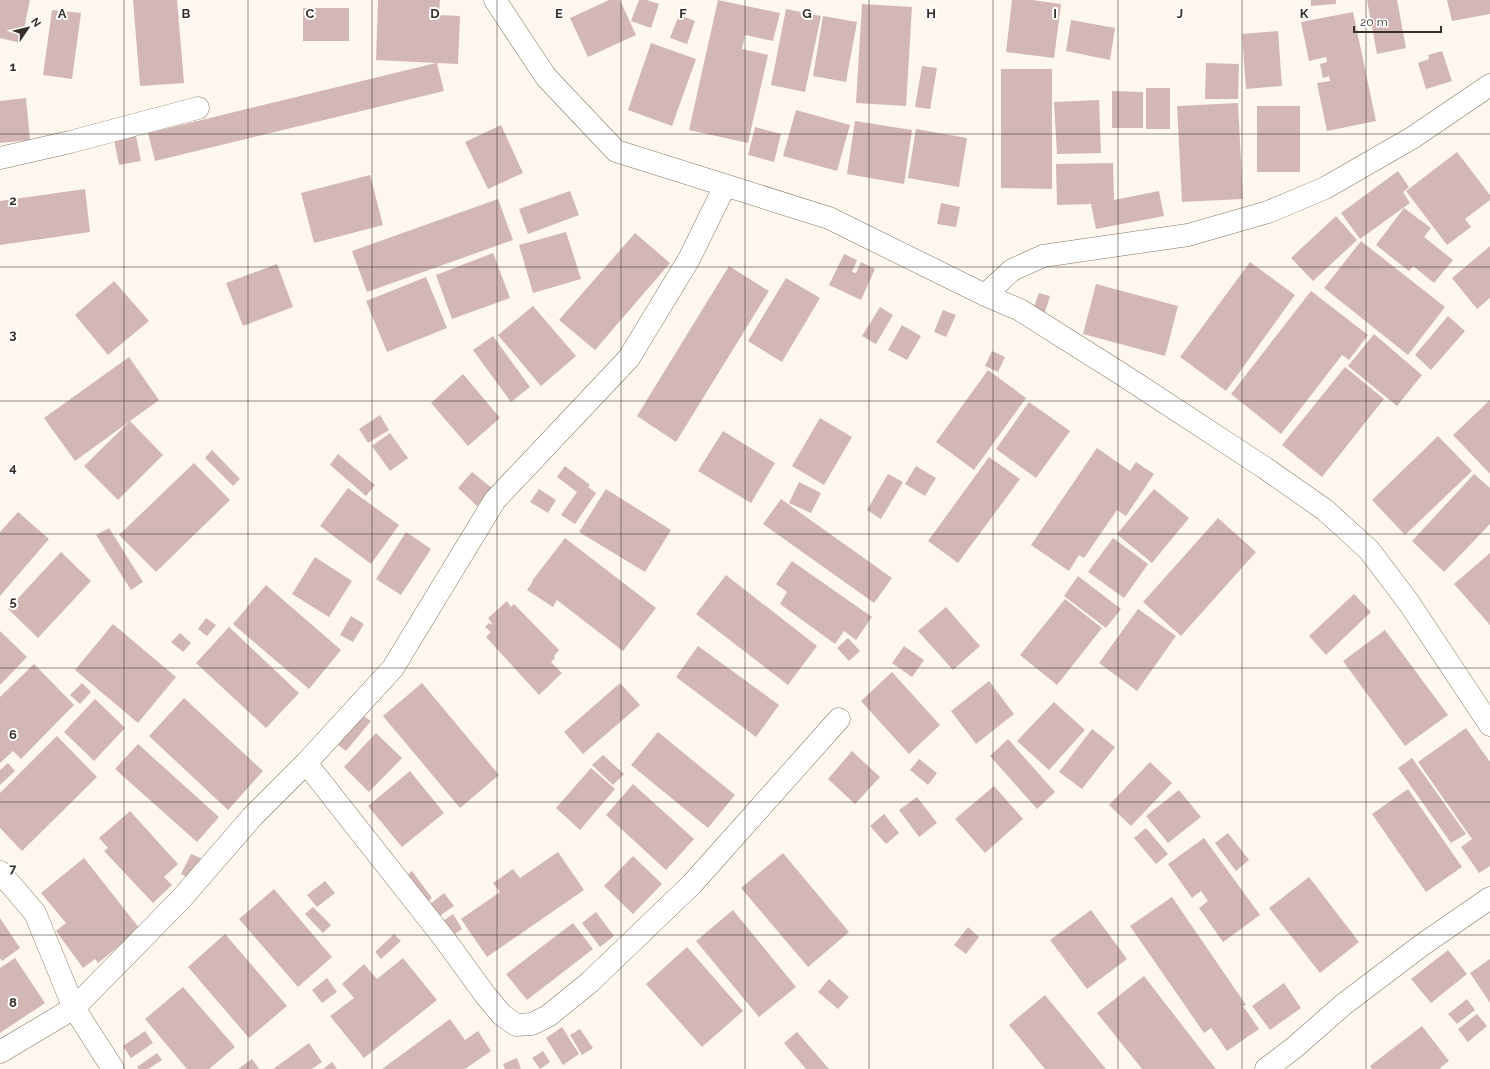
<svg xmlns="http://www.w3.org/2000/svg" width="1490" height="1069" font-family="Raleway,sans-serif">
<rect width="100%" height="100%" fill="#fdf7ef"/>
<path fill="#d3b7b6" d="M0,0H30L21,43L0,38Z
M133,0H177L184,83L140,86Z
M378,0H440L439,15L460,16L458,64L437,63L444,91L155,161L148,133L436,63L376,60Z
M609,0H620L636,35L588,57L570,18Z
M639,0H647L659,4L651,28L631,21Z
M718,0L780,13L773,41L745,35L742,49L768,55L748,143L689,130Z
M1012,0H1032L1061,4L1054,58L1006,52Z
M1311,0H1336V4L1311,6Z
M1367,0H1397L1406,48L1377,54Z
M1447,0H1490V14L1452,21Z
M862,4L912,7L906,106L856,103Z
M303,8H349V41H303Z
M786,9L821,16L805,92L771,85Z
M52,10L81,13L72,79L43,75Z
M1353,12L1376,121L1327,131L1317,83L1330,81L1329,76L1323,78L1320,64L1327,62L1326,57L1309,61L1301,22Z
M679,15L695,21L687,44L670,38Z
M823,16L857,22L846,82L813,76Z
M1071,20L1115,28L1110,60L1066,51Z
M1278,31L1282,86L1246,89L1242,34Z
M651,43L696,59L672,126L628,110Z
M1442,51L1452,81L1426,89L1418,63L1429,59L1428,55Z
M1206,63L1239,64L1238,99H1205Z
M922,66L937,68L930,109L915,107Z
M1001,69H1052V189L1001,188Z
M1146,88H1170V129H1146Z
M1112,91L1143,92V128H1112Z
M26,98L30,140L0,143V101Z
M1099,100L1101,153L1057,154L1054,102Z
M1238,103L1243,199L1182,202L1177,106Z
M1257,106H1300V172H1257Z
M796,110L850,125L837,171L783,156Z
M855,121L912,130L904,184L847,174Z
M501,125L523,173L488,189L465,142Z
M755,127L781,134L774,162L748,155Z
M916,129L967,138L959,187L908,178Z
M136,136L141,161L119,165L114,140Z
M1457,152L1490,195V200L1465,219L1471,227L1447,245L1406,191Z
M1113,163L1114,200L1159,191L1164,216L1096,229L1091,204L1057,205L1056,164Z
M1398,171L1409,187L1403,192L1410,203L1360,239L1341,213Z
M370,175L383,225L314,243L301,193Z
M85,189L90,232L0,245V201Z
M570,191L579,215L528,234L519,209Z
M498,199L513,240L367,292L352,251Z
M941,203L960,207L956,227L937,224Z
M1404,208L1431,228L1424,237L1453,260L1434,283L1413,266L1409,271L1376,245Z
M1336,216L1357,240L1313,281L1291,258Z
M566,232L581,279L533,293L519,245Z
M635,233L670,263L595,350L559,320Z
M1361,241L1445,307L1408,355L1324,288Z
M1490,246V298L1477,309L1452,278Z
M493,253L510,298L452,319L436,275Z
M844,254L857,260L852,272L856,273L861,262L875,269L861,300L829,285Z
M1250,262L1295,295L1226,391L1180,357Z
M277,264L293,307L243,326L226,283Z
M729,266L769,291L676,442L637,416Z
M426,277L447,328L387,352L366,301Z
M786,278L820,298L782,362L748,341Z
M114,281L149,321L108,355L75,315Z
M1096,284L1178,306L1165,356L1083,334Z
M1311,291L1368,335L1349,360L1342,355L1281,434L1231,394Z
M1039,293L1050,296L1044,315L1032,312Z
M533,306L576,356L541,386L498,335Z
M880,307L893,315L876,344L862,336Z
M943,310L956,315L946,337L934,332Z
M1448,316L1465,331L1431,370L1415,355Z
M902,325L921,336L907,360L888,350Z
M1374,334L1422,375L1397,406L1348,366Z
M493,336L530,387L511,402L473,350Z
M992,351L1005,357L998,372L985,366Z
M129,357L159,400L75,461L44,418Z
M1345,367L1384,399L1322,477L1282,445Z
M988,370L1026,398L974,470L936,442Z
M463,374L500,418L468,446L431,403Z
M1490,400V474L1453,435Z
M1029,402L1070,431L1036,478L996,449Z
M380,415L389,430L368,443L359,429Z
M820,418L852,437L824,485L792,466Z
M130,421L163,455L118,500L84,466Z
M723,431L775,463L751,503L698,471Z
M390,433L408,458L390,471L372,446Z
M1438,436L1472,471L1405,535L1372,500Z
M1097,448L1130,471L1136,462L1154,474L1126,516L1117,510L1084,558L1079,555L1069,571L1031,545Z
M212,450L240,479L233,486L205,458Z
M338,454L375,485L366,496L330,465Z
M989,457L1020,479L958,563L928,541Z
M194,463L230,500L156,572L119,535Z
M565,466L590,485L588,487L596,493L575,524L561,515L577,492L557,477Z
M916,466L936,478L925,496L905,484Z
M472,472L492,488L477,506L458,488Z
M888,474L903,482L881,519L867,510Z
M1474,474L1490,488V524L1444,572L1412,541Z
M799,482L821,493L811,513L789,503Z
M348,488L399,525L371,564L320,526Z
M539,489L556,500L548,513L530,502Z
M606,489L671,530L645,572L579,532Z
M1154,489L1189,518L1152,563L1117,534Z
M781,499L892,578L874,603L763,524Z
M18,512L49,539L0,596V532Z
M1218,518L1256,552L1181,636L1143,602Z
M109,528L143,582L131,590L96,535Z
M406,532L431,549L401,595L376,579Z
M565,538L656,608L623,651L557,600L553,607L527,590L533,581H532Z
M1113,538L1148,564L1124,598L1088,572Z
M61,552L91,581L38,638L8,609Z
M1490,553V625L1454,584Z
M315,557L352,581L329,617L292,594Z
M792,561L872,617L856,640L844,631L835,644L780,604L787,592L776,584Z
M726,575L817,646L788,685L696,614Z
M1078,576L1121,609L1106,628L1064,596Z
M266,585L341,650L309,689L233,624Z
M1354,594L1371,612L1326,655L1309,636Z
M1065,599L1102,628L1057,685L1020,655Z
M507,601L511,607L514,604L559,650L554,656L555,658L551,662L562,673L539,695L486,637L491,632L485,627L489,623L493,625L488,618Z
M946,607L980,646L953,670L918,631Z
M1138,609L1176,636L1137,691L1099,663Z
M351,616L364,624L353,642L340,635Z
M206,618L216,625L207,636L198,629Z
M113,624L176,677L138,723L75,670Z
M229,627L299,693L266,728L196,663Z
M1385,630L1448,715L1405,746L1343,661Z
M0,631L27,657L0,685Z
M180,633L191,643L183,652L171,642Z
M848,638L860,651L849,661L837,648Z
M698,646L779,705L756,737L676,677Z
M904,646L924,660L912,677L892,663Z
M34,664L74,705L21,759L13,751L0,763V697Z
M892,672L940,725L909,754L861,701Z
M989,681L1014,714L976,744L951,711Z
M82,683L91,692L80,704L70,695Z
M422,683L499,775L460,808L383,716Z
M620,683L640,705L583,754L564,732Z
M184,698L263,771L228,810L149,736Z
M95,699L125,728L94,761L64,732Z
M1054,702L1085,730L1049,770L1017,741Z
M362,715L371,721L346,751L338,745Z
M1466,728L1490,762V866L1479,873L1461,847L1472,839L1418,762Z
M1092,729L1115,747L1082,789L1059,772Z
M658,732L735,795L708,828L631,765Z
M376,733L402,758L369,792L344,767Z
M57,736L97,777L22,851L0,828V793Z
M1008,739L1055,792L1037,809L990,756Z
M138,744L219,817L197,842L115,769Z
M852,751L880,777L855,804L828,779Z
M603,755L624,774L613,785L592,765Z
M1412,758L1466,834L1451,843L1398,768Z
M919,759L937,773L928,785L910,770Z
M1150,762L1172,783L1131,826L1109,805Z
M8,763L15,771L0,785V770Z
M591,768L615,789L580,830L556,808Z
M410,771L444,813L402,847L368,806Z
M633,784L694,839L666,870L606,815Z
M994,786L1023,819L985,853L955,819Z
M1408,789L1462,867L1426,892L1372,814Z
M1179,790L1201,817L1168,843L1146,816Z
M917,797L937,823L919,837L899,810Z
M130,811L178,864L164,877L172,885L153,903L104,851L108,848L99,838Z
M884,814L899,833L886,844L870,826Z
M1146,828L1168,854L1156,864L1134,838Z
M1228,833L1249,860L1236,871L1215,843Z
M1204,838L1260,915L1223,942L1199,908L1208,901L1201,891L1192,898L1168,864Z
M558,852L584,890L487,957L461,919L500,892L493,883L513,869L520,878Z
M783,853L849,932L808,967L741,888Z
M191,854L201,858L191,879L181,874Z
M633,856L662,884L633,914L604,886Z
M84,858L140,929L98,963L95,959L83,968L56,931L66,923L41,893Z
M412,871L432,898L422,906L402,879Z
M1309,877L1359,942L1320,973L1269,908Z
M325,881L335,893L317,907L307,895Z
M274,889L332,957L298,987L239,919Z
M444,893L454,906L434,920L425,908Z
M1172,897L1246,1005L1243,1006L1259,1029L1227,1051L1211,1028L1204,1033L1130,926Z
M313,907L331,925L323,933L305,914Z
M733,910L796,987L759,1017L696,941Z
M1091,910L1127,959L1087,989L1050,940Z
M596,912L614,936L600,947L582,923Z
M453,914L462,929L446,940L436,926Z
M0,918L20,948L2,961L0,958Z
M573,923L593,949L527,1000L506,974Z
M968,927L979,937L966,954L954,945Z
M225,934L287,1006L249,1038L188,967Z
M394,934L401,941L381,959L375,952Z
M687,947L743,1011L702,1047L646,984Z
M1448,950L1467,974L1431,1003L1411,979Z
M15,958L45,1003L0,1033V968Z
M403,958L437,1000L364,1058L330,1016L354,998L342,984L364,964L377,979Z
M1490,959V1003L1470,973Z
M1144,976L1216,1069H1142L1097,1013Z
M327,978L337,992L322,1003L312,990Z
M829,979L849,997L838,1009L818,992Z
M1284,983L1301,1008L1270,1030L1252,1006Z
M183,987L235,1047L209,1069H187L145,1019Z
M1045,995L1106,1069H1045L1009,1025Z
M1467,999L1475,1010L1457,1024L1448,1014Z
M1477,1014L1487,1026L1468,1042L1458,1029Z
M450,1019L465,1040L478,1031L491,1051L465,1069H382Z
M1422,1026L1449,1061L1440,1068L1441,1069H1372L1370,1066Z
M562,1027L579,1054L563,1065L546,1038Z
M580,1029L593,1048L582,1055L570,1035Z
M145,1031L153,1043L131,1058L123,1046Z
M797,1032L829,1069H806L784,1043Z
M309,1043L322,1062L312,1069H273Z
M543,1051L550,1062L540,1069L532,1058Z
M157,1053L162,1060L148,1069H139L137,1067Z
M517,1058L521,1069H505L503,1064Z
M252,1059L259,1069H238Z
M332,1062L337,1069H323Z"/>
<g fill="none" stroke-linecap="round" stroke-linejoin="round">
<g stroke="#847764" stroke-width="23">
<path id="minor" d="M495,0L546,77L616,151L829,218L985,295L1020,310L1123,375L1265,468L1325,510L1369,550L1409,603L1490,725
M0,158L70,142L198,108
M985,295L1012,270L1043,256L1188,235L1268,212L1325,188L1412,138L1490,85
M306,763L443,937L486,996L502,1015L516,1025L532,1024L548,1016L590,982L692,884L839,719
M0,872L35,913L74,1008L113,1069
M0,1052L74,1008L181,899L252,817L306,763L393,668L495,500L629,358L689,259L725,186
M1266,1069L1295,1047L1344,1004L1422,945L1490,898"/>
</g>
<use href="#minor" stroke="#fff" stroke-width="22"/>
</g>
<path fill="none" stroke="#363028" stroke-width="1" stroke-opacity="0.55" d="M124,0V1069M248,0V1069M372,0V1069M497,0V1069M621,0V1069M745,0V1069M869,0V1069M993,0V1069M1118,0V1069M1242,0V1069M1366,0V1069M0,134H1490M0,267H1490M0,401H1490M0,534H1490M0,668H1490M0,802H1490M0,935H1490"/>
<g font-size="13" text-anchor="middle" font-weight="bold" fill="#363028" stroke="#fff" stroke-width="4" stroke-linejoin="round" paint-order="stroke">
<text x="62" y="18">A</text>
<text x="186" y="18">B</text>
<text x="310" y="18">C</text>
<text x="435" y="18">D</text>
<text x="559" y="18">E</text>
<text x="683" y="18">F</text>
<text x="807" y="18">G</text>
<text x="931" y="18">H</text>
<text x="1055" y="18">I</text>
<text x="1180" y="18">J</text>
<text x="1304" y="18">K</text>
<text x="13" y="71">1</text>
<text x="13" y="205">2</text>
<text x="13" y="339">3</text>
<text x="13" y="472">4</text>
<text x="13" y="606">5</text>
<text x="13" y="739">6</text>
<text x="13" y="873">7</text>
<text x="13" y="1007">8</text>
</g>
<g transform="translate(28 28) rotate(55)" stroke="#ffffff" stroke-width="3" paint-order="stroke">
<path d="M0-3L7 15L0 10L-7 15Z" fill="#363028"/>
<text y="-6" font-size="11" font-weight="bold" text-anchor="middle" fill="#363028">N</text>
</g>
<path d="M1354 26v6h87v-6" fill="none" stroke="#363028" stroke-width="2"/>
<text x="1360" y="26" font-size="12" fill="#363028" stroke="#ffffff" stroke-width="3" paint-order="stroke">20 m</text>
</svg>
